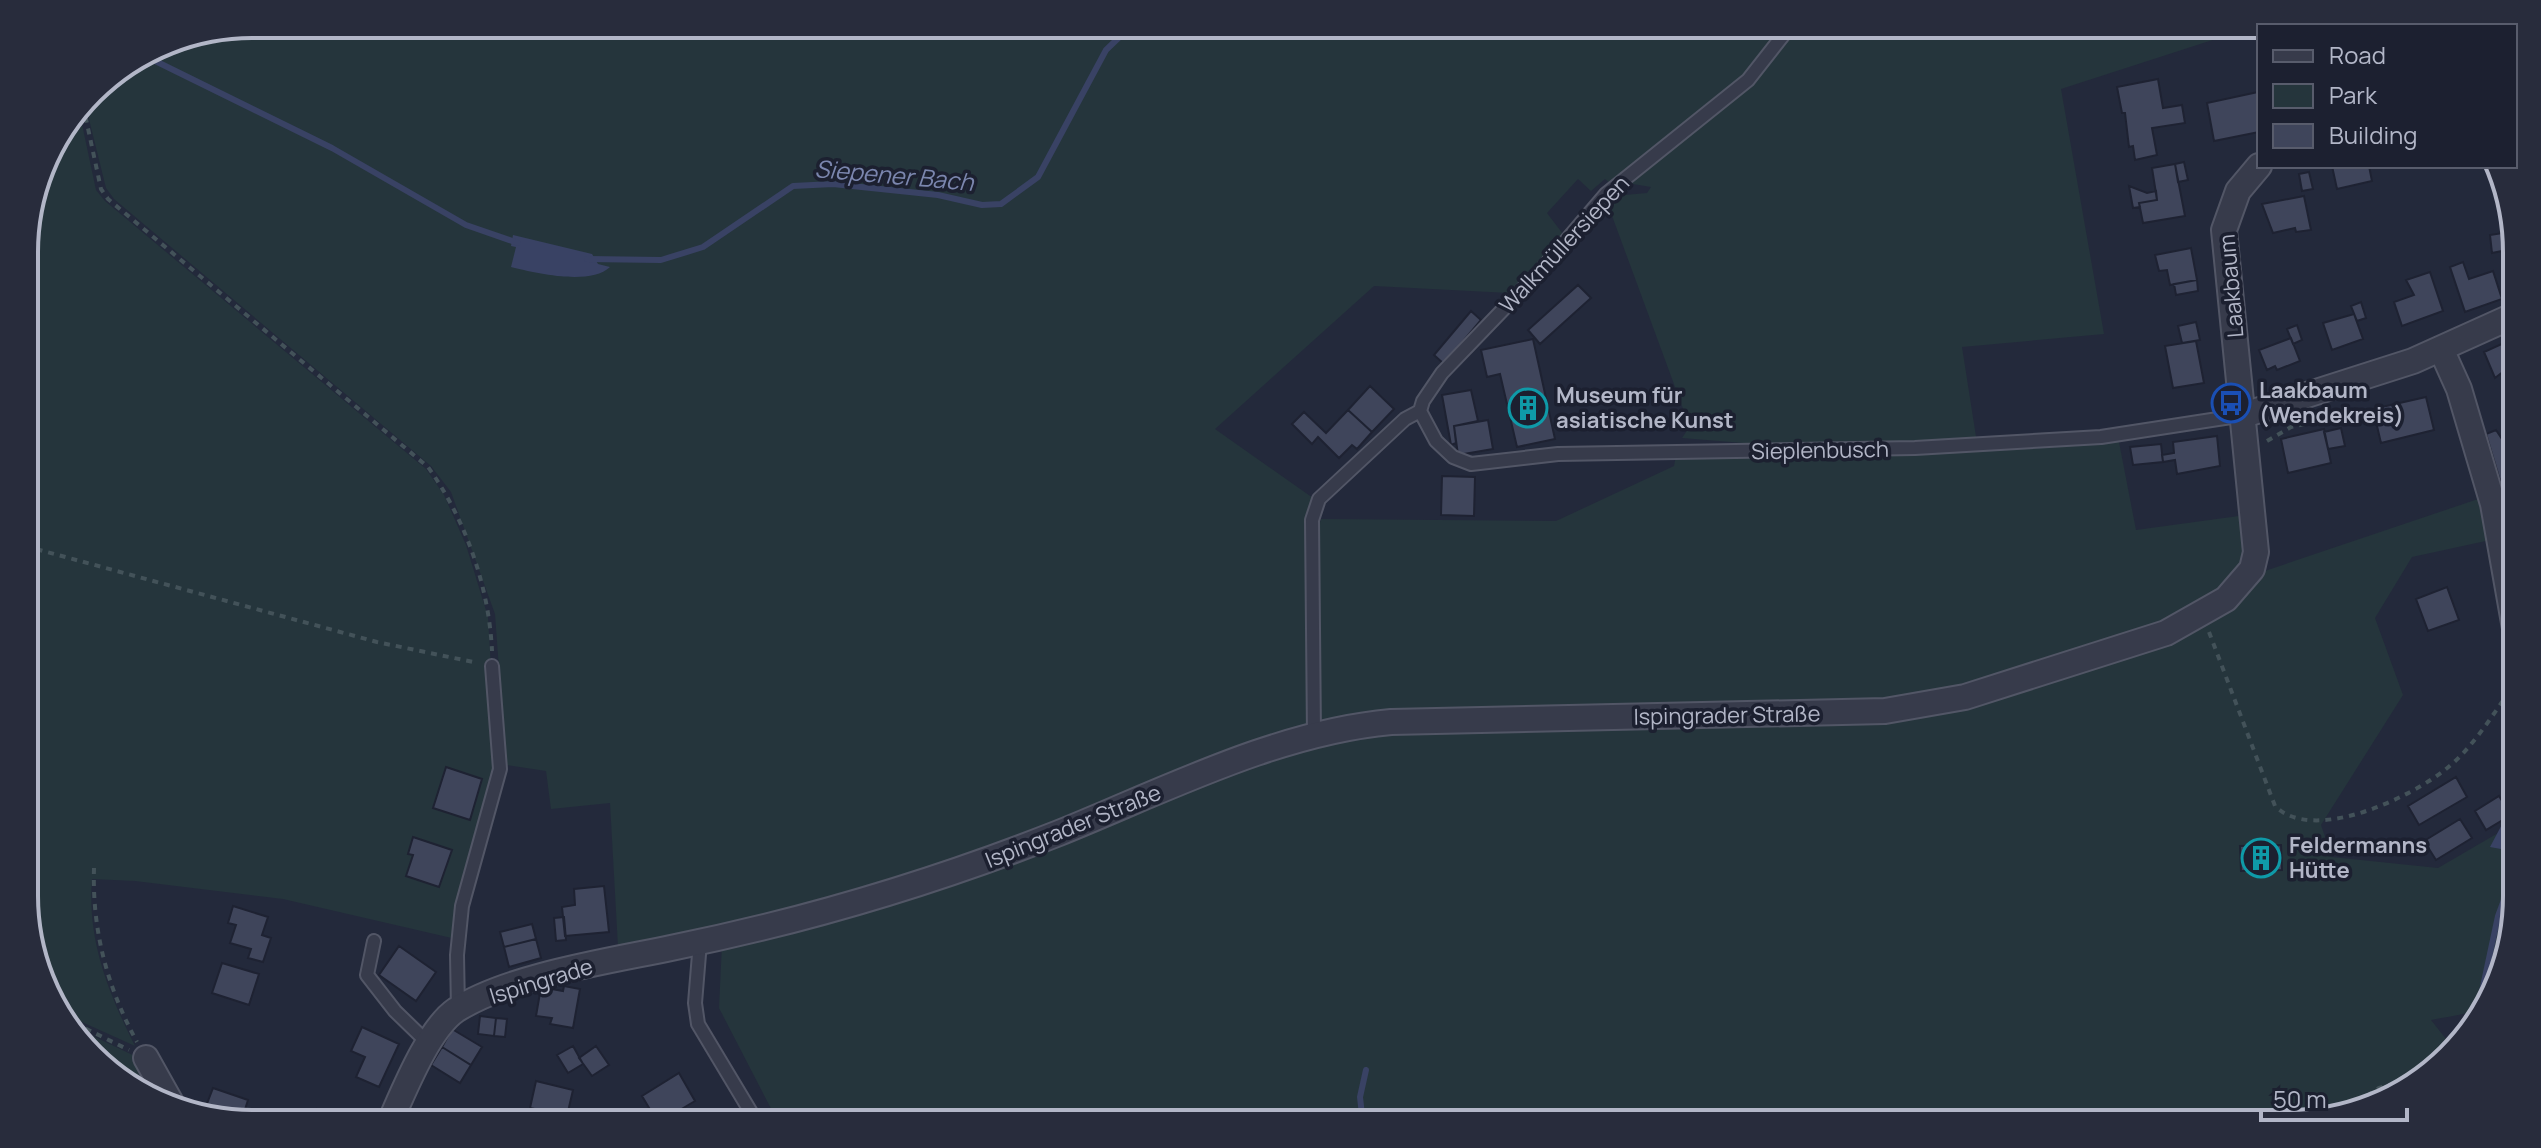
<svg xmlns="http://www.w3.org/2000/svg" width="2541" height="1148" font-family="Manrope,sans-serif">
<rect width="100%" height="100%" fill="#23293b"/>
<path fill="#25353c" d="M252,24H1787L1744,79L1612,185L1605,179L1591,191L1578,179L1547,213L1563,234L1509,293L1374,286L1215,429L1313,498L1309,734L855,902L618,947L610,803L551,809L546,771L506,765L495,614L451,492L431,466L114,199L106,188L85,103L101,81L165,41Z
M1798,24H2262L2061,89L2104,334L1962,347L1977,443L1794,447L1682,438L1688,429L1685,414L1608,205L1603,210L1600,207L1613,196L1647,193L1651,187L1627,183L1754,81Z
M79,110L96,190L105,201L426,469L444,495L466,545L488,617L497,769L456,939L283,899L135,881L92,879C87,940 108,992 135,1046L62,1013L26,926L25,237L48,151Z
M2119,442L2136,530L2246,515L2247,555L2237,579L2165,628L1956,695L1318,731L1316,536L1321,519L1556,521L1674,466L1676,455L1914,452Z
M2487,496L2495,539L2412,557L2375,618L2403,695L2321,825L2332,857L2438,868L2517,822C2517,864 2518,983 2479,1008C2467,1015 2445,1017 2431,1020L2450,1044L2416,1085L2303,1124H779L719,1008L722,944L1176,788L1369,727L1883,714L2116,656L2256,574Z
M66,1023L143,1060L165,1106L71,1034Z"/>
<path fill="#394264" d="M513,235L592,254L598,264L610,267C590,286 535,273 511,267L516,247L511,246Z
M2517,811V852L2490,847L2507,815Z"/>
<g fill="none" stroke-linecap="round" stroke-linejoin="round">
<path stroke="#394264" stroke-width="6" d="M143,55L332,148L466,225L518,243
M587,259L661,260L703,247L793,186L833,184L938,195L982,205L1001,204L1038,177L1106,50L1133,24
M2478,1010L2498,916L2517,865
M1363,1124L1360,1097L1366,1070"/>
</g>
<path fill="#3f455b" stroke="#1e2232" stroke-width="2" d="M2158,79L2163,108L2182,105L2185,123L2152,128L2157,155L2135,160L2133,146L2129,147L2125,113H2122L2117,87Z
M2258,92L2259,132L2214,141L2207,103Z
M2184,162L2188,180L2178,182L2175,164Z
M2175,164L2185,216L2143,223L2139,203L2157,200L2152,168Z
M2332,166H2369L2372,181L2337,189Z
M2309,172L2313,189L2302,191L2299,174Z
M2129,186L2147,193L2156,191L2157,200L2139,203L2140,207L2133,208Z
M2304,196L2311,230L2296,232L2295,228L2273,233L2262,204Z
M2515,231V260L2503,262L2502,251L2492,253L2490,235Z
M2191,248L2197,280L2170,285L2167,270L2159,271L2155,255Z
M2463,262L2469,279L2493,271L2502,299L2465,312L2450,267Z
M2430,272L2443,311L2402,326L2394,302L2414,295L2406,280Z
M2197,280L2198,291L2176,295L2174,284Z
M1578,285L1591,298L1540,344L1528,330Z
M2361,302L2366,318L2357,321L2351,306Z
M1471,311L1481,320L1444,364L1434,355Z
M2354,314L2363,339L2332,350L2323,323Z
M2196,322L2200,340L2182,343L2178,326Z
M2297,325L2302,340L2293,344L2287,329Z
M2291,338L2300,361L2277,370L2275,366L2267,370L2259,350Z
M1533,339L1555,439L1517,447L1500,374L1487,377L1481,350Z
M2196,341L2204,383L2173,388L2165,346Z
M2506,342L2515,364L2516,376L2507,379L2504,371L2495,378L2484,352Z
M1370,386L1394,409L1372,432L1348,410Z
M1471,390L1478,421L1454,426L1456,443L1451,445L1442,395Z
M2426,397L2434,430L2381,443L2373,409Z
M1348,410L1372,432L1357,449L1352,445L1339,458L1318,437L1312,444L1292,424L1304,412L1326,433Z
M1488,420L1493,449L1458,455L1454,426Z
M2341,428L2345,446L2328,449L2324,432Z
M2324,429L2331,463L2288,473L2281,439Z
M2496,430L2504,442L2516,438V479L2501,484L2486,434Z
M2217,436L2220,466L2177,474L2175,460L2163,462L2162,455L2174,453L2173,442Z
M2161,444L2163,462L2133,465L2130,447Z
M1442,476L1475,477L1474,516L1441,515Z
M2447,587L2459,620L2428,631L2416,599Z
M2517,749V782L2515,783L2504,755Z
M446,767L482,779L470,820L433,808Z
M2456,777L2467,797L2419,825L2408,806Z
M2499,796L2511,815L2486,830L2475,811Z
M2460,819L2472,838L2436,860L2424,841Z
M413,837L452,850L439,887L406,876L413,855L408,854Z
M2281,845L2282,870L2241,871L2240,846Z
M604,886L609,932L565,936L562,907L575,905L574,889Z
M233,906L268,917L262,935L271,938L263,962L248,958L251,949L230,943L236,925L228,923Z
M564,917L566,940L556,941L554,918Z
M532,924L536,939L504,947L500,932Z
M536,939L541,958L509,967L504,947Z
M399,946L436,972L416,1001L379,975Z
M222,963L259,974L249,1005L212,993Z
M564,986L580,989L573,1028L550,1024L552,1018L536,1016L541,987L563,991Z
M480,1016L496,1018L494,1036L478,1034Z
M496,1018L507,1019L505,1037L494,1036Z
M362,1027L399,1044L379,1087L356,1077L365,1057L351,1051Z
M452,1029L482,1047L471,1065L442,1047Z
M573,1046L583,1064L568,1073L557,1055Z
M596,1046L609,1065L592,1076L579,1058Z
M442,1047L471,1065L460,1083L431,1065Z
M679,1073L695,1101L658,1123L642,1096Z
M536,1081L573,1090L567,1116L530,1108Z
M213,1088L248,1100L241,1122L203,1114Z
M317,1109L335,1117L337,1112L359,1122L311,1124Z"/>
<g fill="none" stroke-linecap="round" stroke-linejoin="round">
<g stroke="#525666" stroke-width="16">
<path id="lane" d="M1420,411L1436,441L1453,457L1471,464L1558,454L1915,448L2101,437L2244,415
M1420,411L1423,401L1442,373L1542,269L1606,194L1748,80L1792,24
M2493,504L2516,501
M1314,736L1312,520L1319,499L1405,419L1420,411
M374,941L367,975L395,1011L429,1044
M700,942L695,1003L698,1024L758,1124
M458,1009L457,955L462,906L500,769L492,666"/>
</g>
<g stroke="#525666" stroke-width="28">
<path id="street" d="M2441,349L2459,389L2493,504L2516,634
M2244,415L2413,361L2515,315
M146,1058L174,1108
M389,1124C403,1093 428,1029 456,1010C509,976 609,961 671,948C805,921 932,883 1059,833C1163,791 1278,732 1391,722L1885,711L1965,697L2166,633L2226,599L2252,569L2256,552L2224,230L2238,191L2259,166"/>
</g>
<path stroke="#435259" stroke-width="4" stroke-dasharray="6 6" stroke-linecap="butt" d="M83,105L101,189L108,199L428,467C466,520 489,587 492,651
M2267,441L2291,427L2342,416L2343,406
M25,546L377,642L478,663
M2209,632L2275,806C2313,844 2410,798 2446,769C2474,747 2495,711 2516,682
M94,868C92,930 107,987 137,1042
M64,1018L129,1050
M2347,1109L2379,1088L2425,1075"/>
<use href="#lane" stroke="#373b4b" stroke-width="12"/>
<use href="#street" stroke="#373b4b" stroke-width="24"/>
</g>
<defs>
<g id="bus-ring" transform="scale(2)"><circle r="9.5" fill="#1c2030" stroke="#1a4fb4" stroke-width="1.5"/><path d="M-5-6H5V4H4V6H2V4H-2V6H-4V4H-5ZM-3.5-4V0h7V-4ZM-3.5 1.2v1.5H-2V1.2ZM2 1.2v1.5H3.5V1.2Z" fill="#1a4fb4"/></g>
<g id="building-ring" transform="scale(2)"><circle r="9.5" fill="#1c2030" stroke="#0f9aa8" stroke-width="1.5"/><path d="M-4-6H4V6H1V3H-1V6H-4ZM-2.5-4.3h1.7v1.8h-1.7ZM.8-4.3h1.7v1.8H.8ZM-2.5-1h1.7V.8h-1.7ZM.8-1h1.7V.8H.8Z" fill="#0f9aa8"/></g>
</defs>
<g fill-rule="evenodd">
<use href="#bus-ring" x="2231" y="403"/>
<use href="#building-ring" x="1528" y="408"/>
<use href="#building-ring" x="2261" y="858"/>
</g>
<g text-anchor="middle" stroke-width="7" stroke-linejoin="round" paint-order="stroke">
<g font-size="22" fill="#b2b6c7" stroke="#1c2030">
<text transform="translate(1564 244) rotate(-47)" y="8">Walkmüllersiepen</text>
<text transform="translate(2231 286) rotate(-95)" y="8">Laakbaum</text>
<text transform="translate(1820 450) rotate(-1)" y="8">Sieplenbusch</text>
<text transform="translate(1727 715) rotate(-1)" y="8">Ispingrader Straße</text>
<text transform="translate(1073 826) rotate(-22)" y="8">Ispingrader Straße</text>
<text transform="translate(541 981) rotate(-17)" y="8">Ispingrade</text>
</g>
<g font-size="22" font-weight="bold" fill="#b2b6c7" stroke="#1c2030" text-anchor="start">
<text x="2259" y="398">Laakbaum<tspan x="2259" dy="25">(Wendekreis)</tspan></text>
<text x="1556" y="403">Museum für<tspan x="1556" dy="25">asiatische Kunst</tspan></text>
<text x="2289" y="853">Feldermanns<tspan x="2289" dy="25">Hütte</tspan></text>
</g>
<g font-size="24" font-style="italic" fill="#7b86ae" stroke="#1c2030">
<text transform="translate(894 176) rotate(5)" y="8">Siepener Bach</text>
</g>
</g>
<path d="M0 0H2541V1148H0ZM252 38H2289A214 214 0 0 1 2503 252V896A214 214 0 0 1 2289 1110H252A214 214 0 0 1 38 896V252A214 214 0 0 1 252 38Z" fill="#282c3c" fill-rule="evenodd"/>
<path fill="none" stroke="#b2b6c7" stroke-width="4" d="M252 38H2289A214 214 0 0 1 2503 252V896A214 214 0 0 1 2289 1110H252A214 214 0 0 1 38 896V252A214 214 0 0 1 252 38Z"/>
<rect x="2257" y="24" width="260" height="144" fill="#1c2030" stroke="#585c6c" stroke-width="2"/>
<rect x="2273" y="50" width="40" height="12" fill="#373b4b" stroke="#585c6c" stroke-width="2"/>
<text x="2329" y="64" font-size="24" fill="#b2b6c7">Road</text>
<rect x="2273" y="84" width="40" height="24" fill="#25353c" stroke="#585c6c" stroke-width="2"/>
<text x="2329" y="104" font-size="24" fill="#b2b6c7">Park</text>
<rect x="2273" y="124" width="40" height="24" fill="#3f455b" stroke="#585c6c" stroke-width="2"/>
<text x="2329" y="144" font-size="24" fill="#b2b6c7">Building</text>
<path d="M2261 1108v12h146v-12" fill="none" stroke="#b2b6c7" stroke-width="4"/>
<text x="2273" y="1108" font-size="24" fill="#b2b6c7" stroke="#1c2030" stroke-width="6" paint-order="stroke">50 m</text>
</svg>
